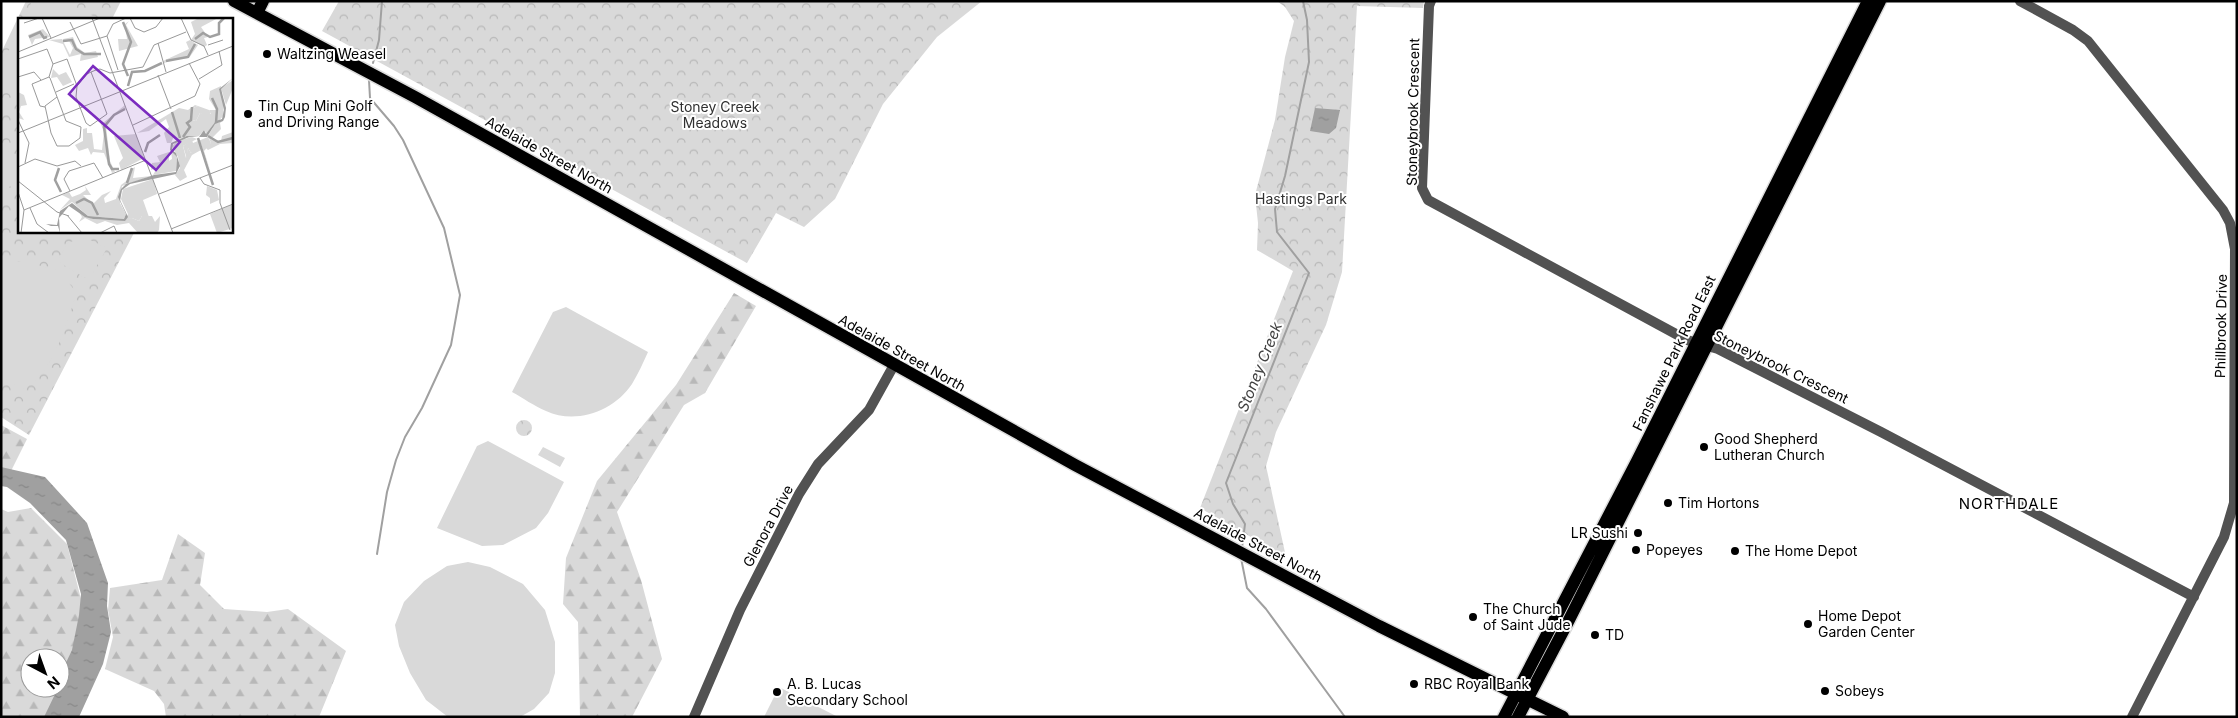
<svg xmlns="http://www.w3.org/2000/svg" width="2238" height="718" font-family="Inter,sans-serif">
<defs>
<pattern id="forest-firs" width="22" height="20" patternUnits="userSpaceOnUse" patternTransform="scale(1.25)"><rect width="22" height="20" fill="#d9d9d9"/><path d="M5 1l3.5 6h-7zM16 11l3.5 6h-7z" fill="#b8b8b8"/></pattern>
<pattern id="park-crowns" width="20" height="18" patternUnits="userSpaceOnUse" patternTransform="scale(1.25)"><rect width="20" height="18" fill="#d9d9d9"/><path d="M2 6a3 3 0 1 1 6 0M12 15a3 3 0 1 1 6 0" fill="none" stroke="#b8b8b8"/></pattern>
<pattern id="water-ripples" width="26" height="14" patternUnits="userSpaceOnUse" patternTransform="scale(1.25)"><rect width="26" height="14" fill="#a0a0a0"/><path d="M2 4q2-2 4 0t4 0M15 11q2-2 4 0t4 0" fill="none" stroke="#888"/></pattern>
</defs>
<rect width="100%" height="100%" fill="#fff"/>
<path fill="url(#forest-firs)" d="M734,293L756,306L705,393L684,405L617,512L641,580L662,659L632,717H580L578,622L563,604L566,558L597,481L676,385Z
M1,425L27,439L10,473L1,470Z
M31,508L67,544L81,599L80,619L72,654L60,686V658H30V688H59L47,717H1V509L8,512Z
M178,534L205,553L200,585L224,609L267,612L288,609L346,651L319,717H166L164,704L154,691L105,669L113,637L108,610L110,588L162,580Z"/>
<path fill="url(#park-crowns)" d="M26,1H121L112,19H19V231H135L29,435L1,417V53Z
M339,1H982L937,37L883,104L835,199L804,227L776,213L747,263L322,31Z
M1277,1H1424L1423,8L1357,6L1342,272L1326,325L1276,432L1266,466L1286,557L1200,508L1293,271L1257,250L1258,223L1255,195L1275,120L1285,57L1294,21L1285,7Z
M516 428a8 8 0 1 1 16 0a8 8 0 1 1-16 0Z"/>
<path fill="#d9d9d9" d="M32,1H63L95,17L94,19H24Z
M19,29V97L1,88V67Z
M1,148L19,156L17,182L1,192Z
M81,238L88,239L107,248L91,276L85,278L57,261L68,243Z
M1,262H27L59,271L77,293C66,323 54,374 23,389L1,376Z
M566,307L648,352C643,363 638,374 632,384C614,411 576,425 546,411C534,406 523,398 512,392L553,312Z
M488,441L564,482L548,513L536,528L503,545L482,546L437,528L477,446Z
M543,447L565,458L560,467L538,455Z
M468,562L490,567L523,584L545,610L555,642V673L549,693L534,709L520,717H448L426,700L410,673L399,646L395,625L404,602L424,581L447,566Z
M779,687L838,717H764Z"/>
<path fill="url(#water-ripples)" d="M1315,108L1340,110L1336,128L1329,134L1310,131Z
M1,467L45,477L87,523L108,583L107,606L111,632L103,664L79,717H44L58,688H60L63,669L72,650L79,615L81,594L66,540L30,503L7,487L1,486Z"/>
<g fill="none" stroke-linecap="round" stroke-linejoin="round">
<path stroke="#a0a0a0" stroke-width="2" d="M373,63L379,40L382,1
M369,80L370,98L394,126L403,140L444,228L460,295L451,345L422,408L405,437L396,460L387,492L377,554
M1242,548L1245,524L1233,504L1226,483L1309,273L1277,232L1275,209L1285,176L1309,62L1307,20L1303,1
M1241,558L1247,588L1266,609L1345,717"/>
<g stroke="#dbdbdb" stroke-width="15">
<path id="major" d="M234,1L415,97L1075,465L1379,626L1563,717
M257,13L263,1
M1504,717L1637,461L1868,1
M1518,717L1569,620L1880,1"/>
</g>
<path stroke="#525252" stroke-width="10" d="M1431,1L1429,6L1422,188L1428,200L1687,340L1718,349L1881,432L2194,597
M2020,1L2073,30L2088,41L2223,210L2230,223L2235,249L2234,503L2224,537L2132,717
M694,717L740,610L799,494L818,464L869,410L894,365"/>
<use href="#major" stroke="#000" stroke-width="12"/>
</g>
<g fill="#000" stroke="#fff" stroke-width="2">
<circle cx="267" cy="54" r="5"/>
<circle cx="248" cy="114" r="5"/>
<circle cx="1704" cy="447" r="5"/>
<circle cx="1668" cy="503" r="5"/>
<circle cx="1638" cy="533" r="5"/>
<circle cx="1636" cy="550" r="5"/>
<circle cx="1735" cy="551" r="5"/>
<circle cx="1473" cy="617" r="5"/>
<circle cx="1808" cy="624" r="5"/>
<circle cx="1595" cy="635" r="5"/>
<circle cx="1414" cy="684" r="5"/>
<circle cx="1825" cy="691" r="5"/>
<circle cx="777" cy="692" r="5"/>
</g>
<g text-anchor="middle" stroke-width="4" stroke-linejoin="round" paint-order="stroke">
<g font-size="14" fill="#000" stroke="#fff" text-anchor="start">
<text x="277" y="59">Waltzing Weasel</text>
<text x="258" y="111">Tin Cup Mini Golf<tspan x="258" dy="16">and Driving Range</tspan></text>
<text x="1714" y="444">Good Shepherd<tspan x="1714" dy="16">Lutheran Church</tspan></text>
<text x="1678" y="508">Tim Hortons</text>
<text x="1628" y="538" text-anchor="end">LR Sushi</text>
<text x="1646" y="555">Popeyes</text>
<text x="1745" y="556">The Home Depot</text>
<text x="1483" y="614">The Church<tspan x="1483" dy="16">of Saint Jude</tspan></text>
<text x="1818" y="621">Home Depot<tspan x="1818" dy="16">Garden Center</tspan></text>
<text x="1605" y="640">TD</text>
<text x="787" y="689">A. B. Lucas<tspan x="787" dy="16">Secondary School</tspan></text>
<text x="1424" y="689">RBC Royal Bank</text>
<text x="1835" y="696">Sobeys</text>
</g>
<g font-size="14" fill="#303030" stroke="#fff">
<text x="715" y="112">Stoney Creek<tspan x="715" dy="16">Meadows</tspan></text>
<text x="1301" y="204">Hastings Park</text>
</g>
<g font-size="14" fill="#000" stroke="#fff">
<text transform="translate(1413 112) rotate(-89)" y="5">Stoneybrook Crescent</text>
<text transform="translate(549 155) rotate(29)" y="5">Adelaide Street North</text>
<text transform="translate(2221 326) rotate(-89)" y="5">Phillbrook Drive</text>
<text transform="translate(902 353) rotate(29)" y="5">Adelaide Street North</text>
<text transform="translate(1674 353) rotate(-64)" y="5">Fanshawe Park Road East</text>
<text transform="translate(1781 367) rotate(26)" y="5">Stoneybrook Crescent</text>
<text transform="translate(768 526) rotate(-62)" y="5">Glenora Drive</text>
<text transform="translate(1258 545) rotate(28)" y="5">Adelaide Street North</text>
</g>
<g font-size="15" font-style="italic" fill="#414141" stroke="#fff">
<text transform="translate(1260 367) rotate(-68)" y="5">Stoney Creek</text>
</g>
<g font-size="15" letter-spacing="1" fill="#000" stroke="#fff">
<text x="2009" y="509">NORTHDALE</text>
</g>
</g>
<g transform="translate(18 18)">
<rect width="215" height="215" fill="#fff"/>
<path d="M180,88L191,92L193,95L189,98L182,95L178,103L174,102L173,91ZM190,119L193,125L186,133L193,155L183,126V131L173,135L170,130L169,141L165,128L174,122L175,125Z" fill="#d9d9d9"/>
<path d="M181,0H200L183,9L190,19L186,20L189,27L186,29L173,22L177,16L173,4ZM111,3L108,7L120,28L101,33L100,21H109L107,6ZM55,19L59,29L67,35L78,33L80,39L62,43L63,36L51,39L45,26L31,22L44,21L52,37L55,30L51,23L46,24L45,21ZM172,22L180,27L171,40L152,42L145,46V43L171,31L168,24ZM215,62V70L208,87L203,70ZM203,68L206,97L189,116L186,112L181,118L160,121L156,118L153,125H149L146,115L151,109L148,101L131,113L119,115L161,90L170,92L177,87L180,88L173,91L174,102L178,103L182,95L193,96L191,92H198L191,81L192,73ZM0,74L6,77L9,87L3,88L1,94L6,102L0,100ZM206,102L202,105L203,111L193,121L203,123L204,118L215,114V125L202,126L190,132L187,129L193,125L190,118L197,106ZM174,119L179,121L165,128L168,140L170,130L173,135L179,130L183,132L174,137L166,152L169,159L162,163L157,157L162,150L160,139L154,128L159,123ZM153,133L159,139L158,153L135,157L139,150L154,141ZM117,149L115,160L133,158L104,168L102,185L108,196L106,201L70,198L54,184L42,192L52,181L44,177L51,174L54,179L62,176L68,172L67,168L73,177H65L75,186L84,177L93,173L86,180L87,185L98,181L103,167L111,161L113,151ZM61,194L75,201L90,202L114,200L121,203L124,198H134L137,204L142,198L141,212L139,215H120L111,205L99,207L87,203L79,206L67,200L61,204L64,199Z" fill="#d9d9d9"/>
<path d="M25,11L32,19L17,21L14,27L10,17Z" fill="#d9d9d9"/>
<path d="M215,186V210L199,215L192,196Z" fill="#d9d9d9"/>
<path d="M35,51L41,57L48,54L54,64L45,68L39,59L33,60ZM107,87L108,91L97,97L88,108L92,143L97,154L94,155L86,135L75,134L73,137L70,130L61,133L57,127L65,123V111L69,110V115H74L76,131L84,132L86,114L82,104L85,105ZM118,116L126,140L103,152L101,145L105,140L96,118ZM151,134V144L133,152L134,145L142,144L139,138ZM135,161L139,176L125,182L131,199L124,198L121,203L114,200L107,202L110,196L103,181L105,171ZM189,168L199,172L201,182L192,186V180L188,177Z" fill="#d9d9d9"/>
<path d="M215,60L203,71L208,90L207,99L205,103L197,106L189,119H171L155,126L154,132L158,135L162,148L158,156L112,166L104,172L102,182L110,199L107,203L75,201L67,199L51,188L41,200L42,215L40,208H33L28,206L22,194L0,196L22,194L28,206L39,207L42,193L54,185L70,198L106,201L108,196L100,179L103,171L108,166L136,157L158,154L159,139L152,132L153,125L169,118L181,119L186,112L188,116L198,103L204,101L206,92L201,71Z" fill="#a0a0a0"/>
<path fill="none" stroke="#a0a0a0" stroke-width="2.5" d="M105,4L113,24L105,46L110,58M11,19L22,14L26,20L29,19M177,21L185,15L192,19L201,16V5L206,0M45,23L54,22L58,31L66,36H83M148,43L170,39L177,26M110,68L114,54L127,53L144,45M194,80L199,91L198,105M154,94L162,120M190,118L200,124L215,120M165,119L172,109L169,105L173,102L174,89M180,120L195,167M127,134L130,125L142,117M41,150L37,162L43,174M101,151H94L91,146L86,109L96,97L107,91M109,165L114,150M58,185L66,181L74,185L80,197"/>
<path fill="none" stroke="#999" stroke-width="1" d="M24,0L33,20M74,0L155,215M112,0L117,10L126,14L138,9L145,0M151,0H163L173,22L186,28L190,37M52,4L63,26L89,18M6,5L21,0M89,18L100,52M89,18L95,6L108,0M140,25L148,54M190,27L205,22M0,34L82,0M0,41L29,31L35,46L31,59L14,66L22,88L27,89M35,46L49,41L59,68M73,54L89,96L72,108L68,105L58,79L59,68L68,57L69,56L73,54L78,52L82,51L92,55L125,49L136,27L168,14M140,57L153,91M0,59L16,54L23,62M31,59L32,60L48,103L63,109L62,120L51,128H39L33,115L27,88L39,79M181,61L204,47L201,33M38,74L56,66M0,102L11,125L7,145M115,107L177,78L182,66L171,45M0,115L215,28M0,149L17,141L39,148L57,143L63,148M182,160L186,166L202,172V185L212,212M0,163L39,194L51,198M52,173L46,161L51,153L76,145L85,160M0,174L6,192L3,215M141,176L215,147M12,190L19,206L31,215M6,192L128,142M49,197L64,215M153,211L215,186M82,215L96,208L99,215"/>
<path fill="#7b2cbf" fill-opacity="0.15" stroke="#7b2cbf" stroke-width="2.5" d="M75,48L162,124L138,152L51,76Z"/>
<rect width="215" height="215" fill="none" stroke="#000" stroke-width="2.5"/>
</g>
<rect width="2238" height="718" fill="none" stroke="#000000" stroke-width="5"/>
<g transform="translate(45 673) rotate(139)"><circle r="24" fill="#ffffff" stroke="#999999"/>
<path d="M0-4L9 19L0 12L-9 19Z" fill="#000000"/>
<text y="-8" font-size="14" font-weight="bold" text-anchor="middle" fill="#000000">N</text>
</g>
</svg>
